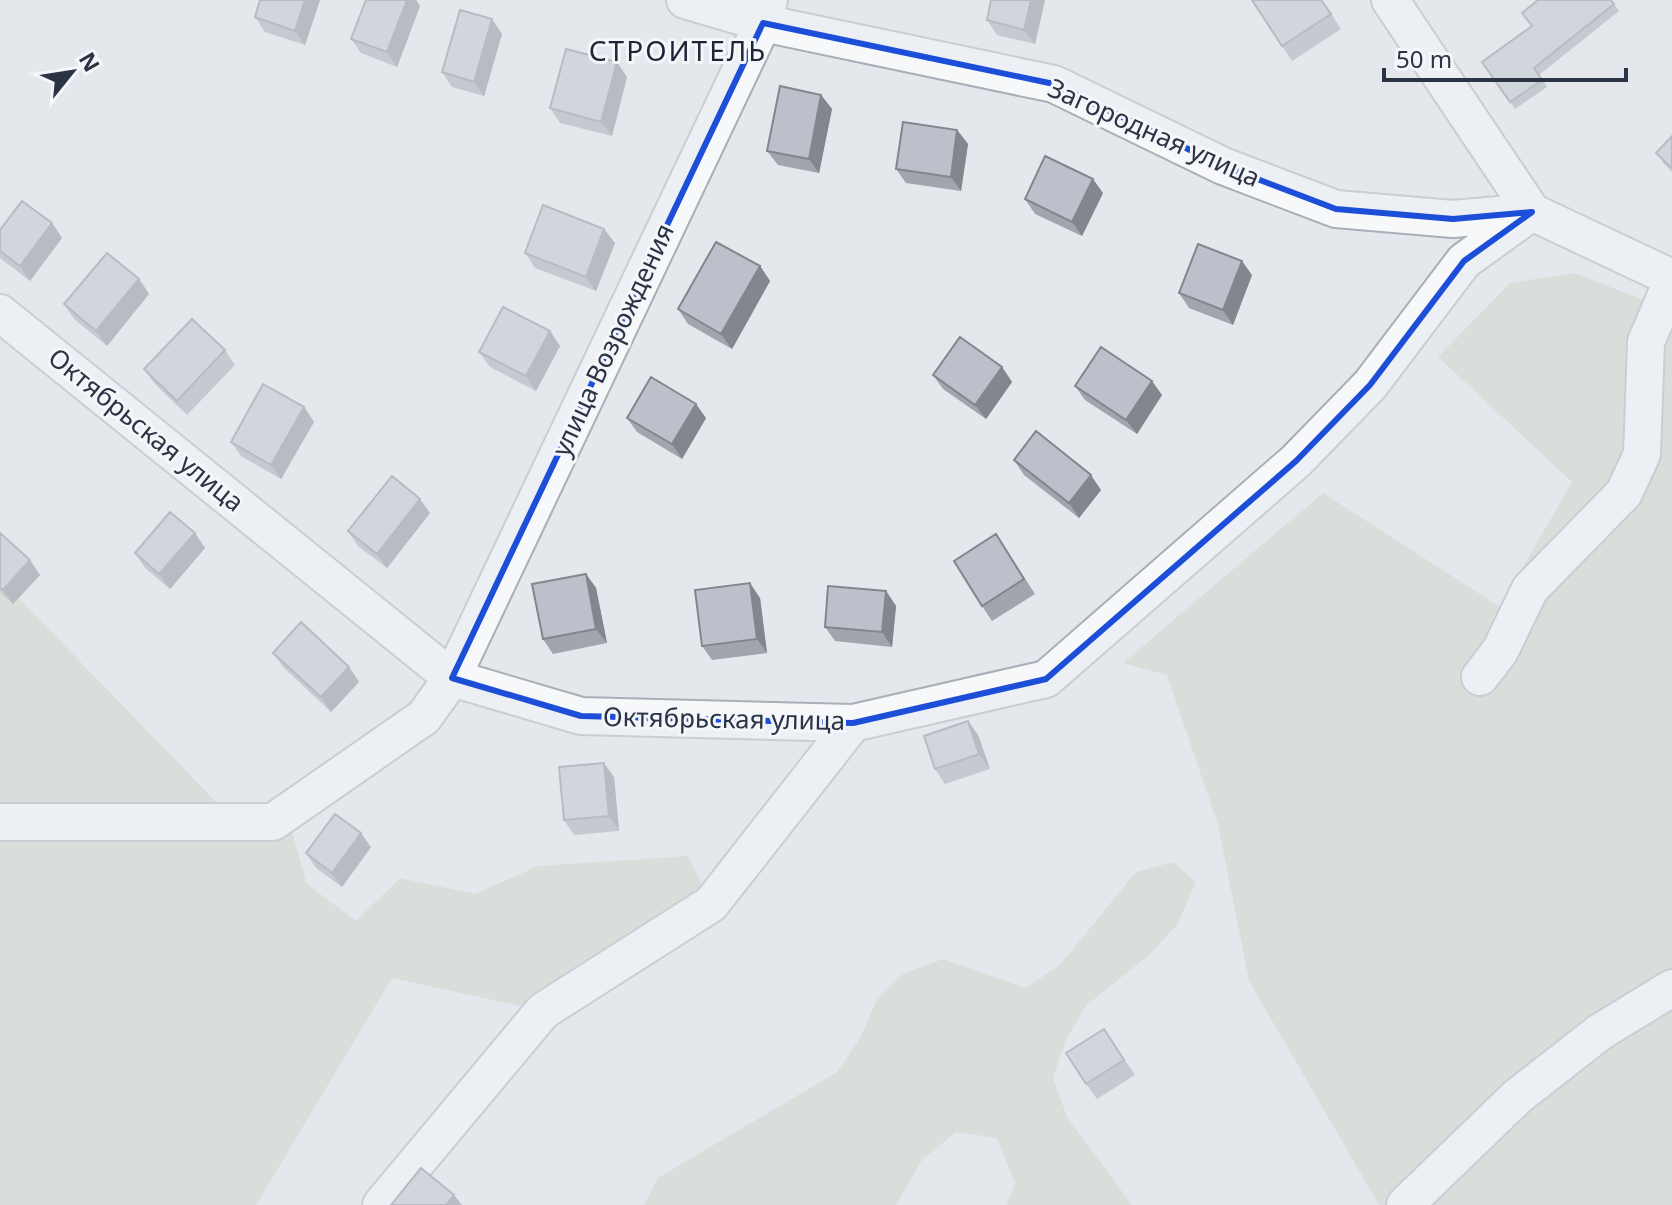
<svg xmlns="http://www.w3.org/2000/svg" width="1672" height="1205" font-family="'Noto Sans',sans-serif">
<rect width="100%" height="100%" fill="#e4e7ec"/>
<path fill="#c9d6c5" d="M1574,273L1672,311V1205H1379L1249,981L1218,825L1167,675L1123,663L1323,493L1500,607L1572,482L1438,357L1510,283Z
M0,579L227,813H0Z
M290,825L307,884L356,921L400,878L475,894L538,866L688,856L711,904L543,1011L392,978L256,1205H0V835Z
M1173,862L1196,882L1177,925L1150,954L1087,1005L1066,1039L1053,1078L1068,1119L1132,1205H1007L1015,1183L997,1138L956,1132L922,1160L896,1205H644L658,1178L837,1072L859,1040L877,1000L904,973L943,959L1025,988L1059,966L1136,872Z"/>
<g fill="none" stroke-linecap="round" stroke-linejoin="round">
<g stroke="#a9aeb7" stroke-width="40">
<path id="minor" d="M685,0L763,23L1054,84L1223,166L1336,209L1453,219L1532,212L1672,278
M1390,0L1532,212
M0,313L452,678L581,716L853,723L1046,679L1296,461L1370,385L1464,261L1532,212
M1480,677L1500,651L1530,589L1624,493L1642,454L1646,342L1672,281
M0,822H273L424,717L452,678L763,23L769,0
M381,1205L543,1011L711,904L853,723
M1405,1205L1518,1096L1600,1032L1672,988"/>
</g>
<use href="#minor" stroke="#f7f8fa" stroke-width="36"/>
</g>
<path fill="#a1a5ae" d="M320,0L305,45L265,32L255,17Z
M1045,0L1035,44L997,35L987,20Z
M1252,0H1322L1341,29L1292,61Z
M1611,0L1619,11L1539,75L1547,87L1515,109L1482,62Z
M420,6L397,67L361,53L351,39Z
M502,34L484,96L452,87L442,72Z
M627,77L612,136L560,123L550,108Z
M821,95L832,109L819,173L778,165L767,151Z
M957,130L968,144L961,191L906,183L896,169Z
M1672,136V172L1665,165L1656,153Z
M1103,193L1082,236L1035,214L1025,199Z
M52,223L62,238L30,281L0,258V230Z
M604,229L615,243L596,291L535,268L525,253Z
M760,266L770,281L732,349L688,324L678,309Z
M1252,275L1233,325L1189,308L1179,293Z
M139,279L149,294L107,346L74,319L64,304Z
M550,331L560,346L536,391L490,367L479,352Z
M225,350L235,365L187,415L154,383L144,369Z
M1002,367L1012,382L986,419L943,389L933,375Z
M1075,386L1162,395L1137,434L1085,400Z
M304,407L314,422L281,479L241,456L231,442Z
M627,418H706L682,459L637,432Z
M1014,460L1101,490L1079,518L1024,475Z
M430,513L387,568L358,546L348,531Z
M0,533L40,575L13,604L0,592Z
M195,533L205,548L170,589L145,568L135,553Z
M1006,549L1035,594L992,621L982,606Z
M586,574L596,588L607,643L553,654L543,639Z
M886,591L896,606L892,647L835,641L825,627Z
M760,598L767,653L712,660L702,646Z
M273,653L349,667L359,682L331,712L283,667Z
M968,721L978,735L990,769L945,784L935,769Z
M614,777L619,831L574,835L564,820Z
M371,847L342,887L316,868L306,853Z
M1104,1029L1135,1075L1097,1099L1086,1084Z"/>
<path fill="#83868d" d="M305,0H320L305,45L295,31Z
M407,0H416L420,6L397,67L387,52Z
M1031,0H1045L1035,44L1024,30Z
M492,19L502,34L484,96L474,82Z
M617,62L627,77L612,136L601,122Z
M821,95L832,109L819,173L809,159Z
M957,130L968,144L961,191L951,177Z
M1093,179L1103,193L1082,236L1072,222Z
M52,223L62,238L30,281L20,266Z
M604,229L615,243L596,291L586,277Z
M1242,261L1252,275L1233,325L1223,310Z
M760,266L770,281L732,349L721,334Z
M139,279L149,294L107,346L96,331Z
M550,331L560,346L536,391L526,376Z
M1002,367L1012,382L986,419L975,405Z
M1152,381L1162,395L1137,434L1126,420Z
M696,404L706,418L682,459L672,444Z
M304,407L314,422L281,479L271,465Z
M1091,475L1101,490L1079,518L1069,503Z
M420,499L430,513L387,568L377,554Z
M195,533L205,548L170,589L159,574Z
M30,560L40,575L13,604L3,590Z
M586,574L596,588L607,643L596,629Z
M750,583L760,598L767,653L757,639Z
M886,591L896,606L892,647L882,632Z
M349,667L359,682L331,712L321,697Z
M968,721L978,735L990,769L979,754Z
M604,763L614,777L619,831L609,816Z
M361,833L371,847L342,887L332,873Z
M454,1195L462,1205H446Z"/>
<path fill="#bbc0ca" stroke="#83868d" stroke-width="2" d="M260,0H305L295,31L255,17Z
M366,0H407L387,52L351,39Z
M991,0H1031L1024,30L987,20Z
M1252,0H1321L1331,14L1282,46Z
M1538,0H1611L1614,4L1534,68L1542,80L1510,102L1482,62L1532,26L1522,13Z
M460,10L492,19L474,82L442,72Z
M566,49L617,62L601,122L550,108Z
M780,86L821,95L809,159L767,151Z
M903,122L957,130L951,177L896,169Z
M1672,136V168L1656,153Z
M1045,156L1093,179L1072,222L1025,199Z
M22,201L52,223L20,266L0,251V230Z
M543,205L604,229L586,277L525,253Z
M716,242L760,266L721,334L678,309Z
M1198,244L1242,261L1223,310L1179,293Z
M107,253L139,279L96,331L64,304Z
M503,307L550,331L526,376L479,352Z
M192,319L225,350L177,401L144,369Z
M960,337L1002,367L975,405L933,375Z
M1101,347L1152,381L1126,420L1075,386Z
M651,377L696,404L672,444L627,418Z
M263,384L304,407L271,465L231,442Z
M1036,431L1091,475L1069,503L1014,460Z
M392,476L420,499L377,554L348,531Z
M170,512L195,533L159,574L135,553Z
M0,533L30,560L3,590L0,587Z
M996,534L1024,579L982,606L954,561Z
M586,574L596,629L543,639L532,584Z
M750,583L757,639L702,646L695,590Z
M828,586L886,591L882,632L825,627Z
M301,622L349,667L321,697L273,653Z
M968,721L979,754L935,769L924,736Z
M604,763L609,816L564,820L559,767Z
M335,814L361,833L332,873L306,853Z
M1104,1029L1124,1060L1086,1084L1066,1053Z
M421,1168L454,1195L446,1205H391Z"/>
<path d="M0 0H1672V1205H0ZM763,23L1054,84L1223,166L1336,209L1453,219L1532,212L1464,261L1370,385L1296,461L1046,679L853,723L581,716L452,678Z" fill="#e4e7ec" fill-opacity=".55" fill-rule="evenodd"/>
<path fill="none" stroke="#1d4ed8" stroke-width="6" stroke-linejoin="round" d="M763,23L1054,84L1223,166L1336,209L1453,219L1532,212L1464,261L1370,385L1296,461L1046,679L853,723L581,716L452,678Z"/>
<g text-anchor="middle" stroke-width="6" stroke-linejoin="round" paint-order="stroke">
<g font-size="26" fill="#2b3445" stroke="#f4f6f9">
<text transform="translate(1154 133) rotate(24)" y="9">Загородная улица</text>
<text transform="translate(613 340) rotate(-65)" y="9">улица Возрождения</text>
<text transform="translate(146 430) rotate(39)" y="9">Октябрьская улица</text>
<text transform="translate(724 719) rotate(1)" y="9">Октябрьская улица</text>
</g>
<g font-size="28" letter-spacing="2" fill="#1d2536" stroke="#f4f6f9">
<text x="678" y="61">СТРОИТЕЛЬ</text>
</g>
</g>
<g transform="translate(72 72) rotate(60)" stroke="#f4f6f9" stroke-width="6" paint-order="stroke">
<path d="M0-6L14 30L0 20L-14 30Z" fill="#2b3445"/>
<text y="-12" font-size="22" font-weight="bold" text-anchor="middle" fill="#2b3445">N</text>
</g>
<path d="M1384 68v12h242v-12" fill="none" stroke="#2b3445" stroke-width="4"/>
<text x="1396" y="68" font-size="24" fill="#2b3445" stroke="#f4f6f9" stroke-width="6" paint-order="stroke">50 m</text>
</svg>
